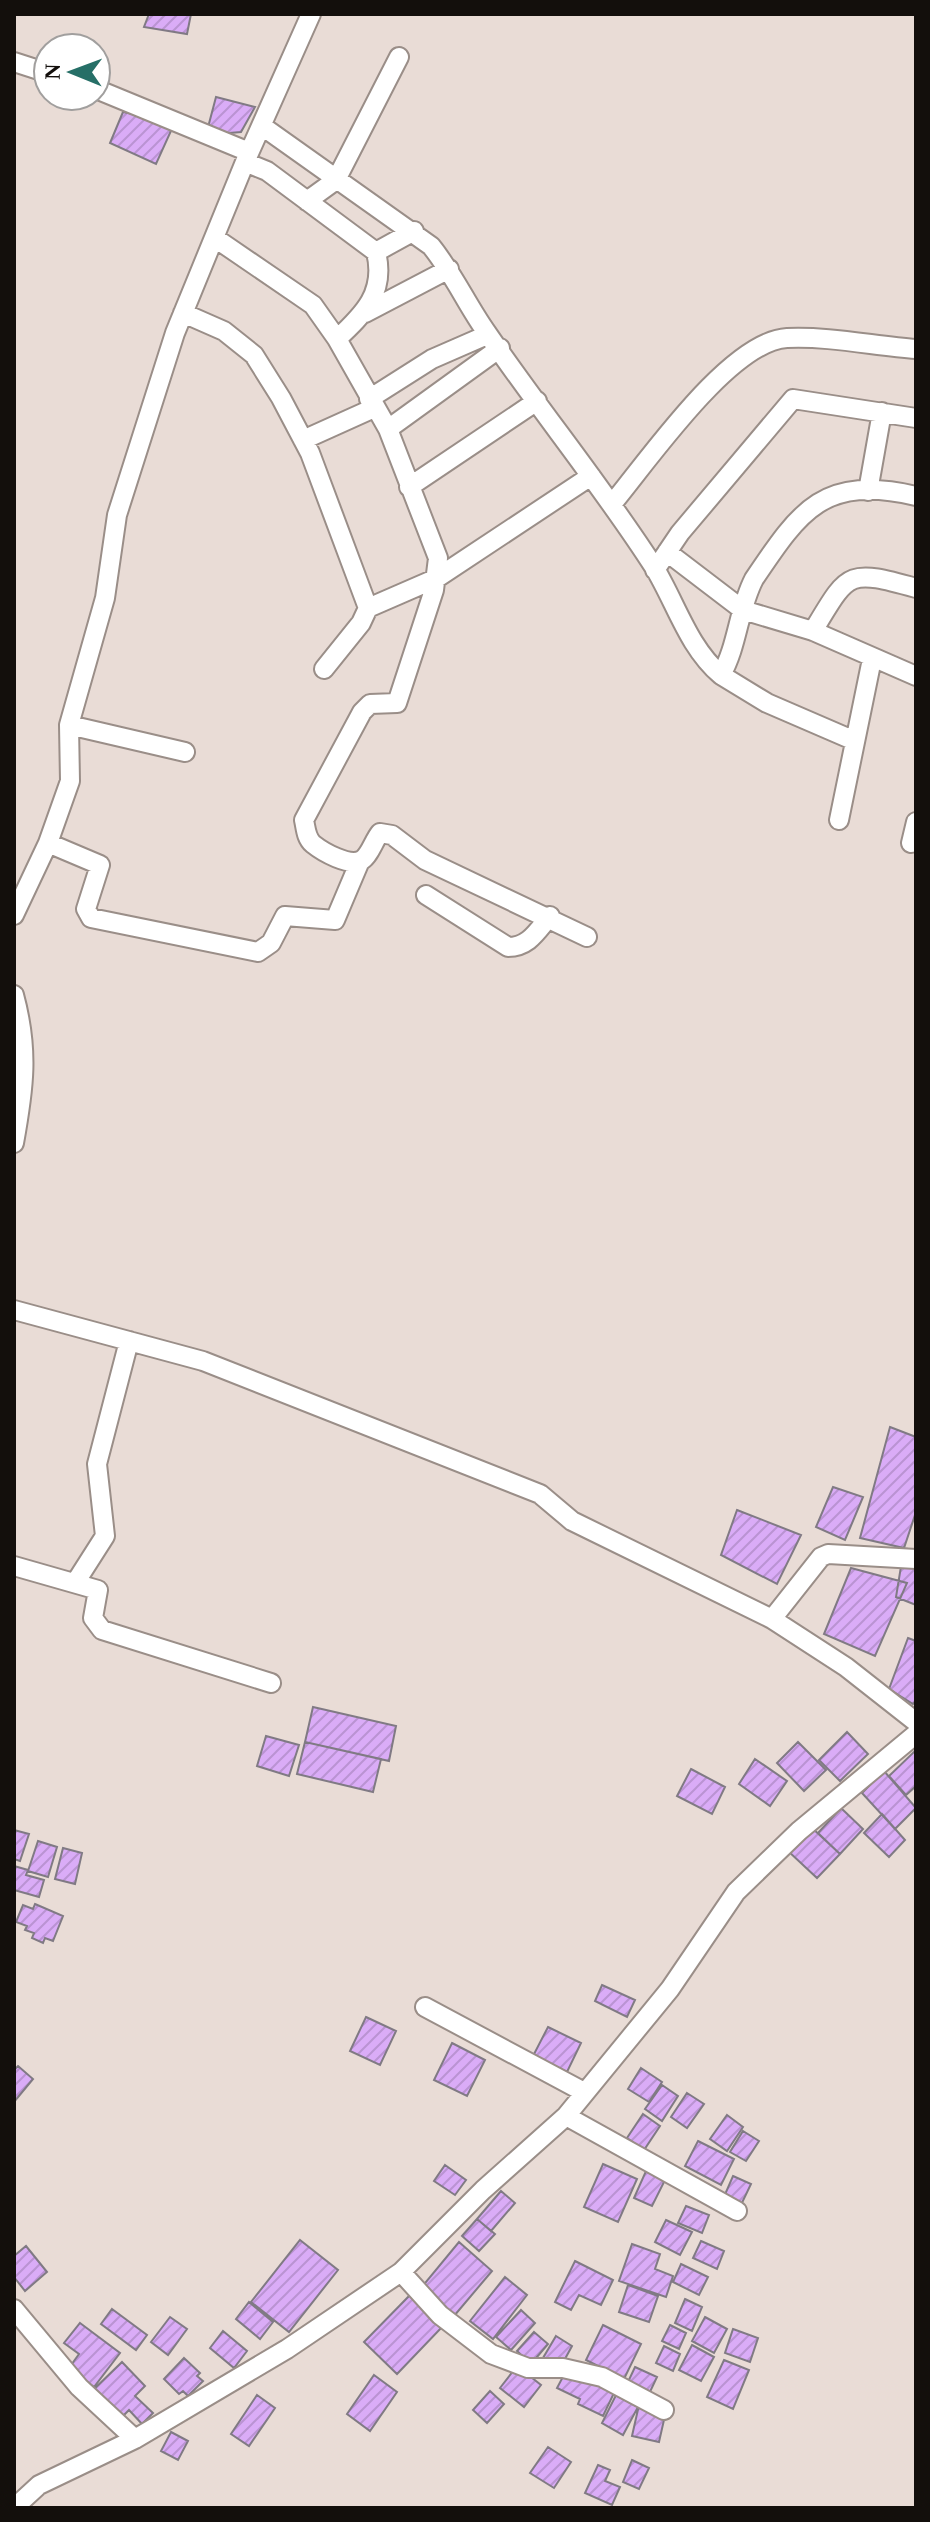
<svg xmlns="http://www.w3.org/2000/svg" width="930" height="2522" font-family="'Times New Roman',serif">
<defs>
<pattern id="building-hatch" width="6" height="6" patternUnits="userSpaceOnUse" patternTransform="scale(2)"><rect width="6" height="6" fill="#daacf7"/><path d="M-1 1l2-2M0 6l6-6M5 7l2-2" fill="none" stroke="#ba93d3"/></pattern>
</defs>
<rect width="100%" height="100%" fill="#e9dcd6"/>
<path fill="url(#building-hatch)" stroke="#807a84" stroke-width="2" d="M149,14H191L187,34L144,27Z
M216,97L255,107L241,132L206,135Z
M123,112L175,122L156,164L110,143Z
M890,1427L916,1437V1512L904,1548L860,1538Z
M833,1487L863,1497L845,1540L816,1527Z
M737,1510L801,1535L777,1584L721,1555Z
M904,1548L916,1551V1605L896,1597Z
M851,1568L907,1583L875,1656L824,1634Z
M908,1638L916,1641V1701L913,1704L889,1689Z
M313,1707L396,1726L389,1761L305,1742Z
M847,1732L868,1754L840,1781L819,1760Z
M266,1736L299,1745L289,1776L257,1766Z
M305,1742L381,1759L373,1792L297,1774Z
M798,1742L826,1770L804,1791L777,1763Z
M916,1750V1786L906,1795L889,1776Z
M755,1759L787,1781L770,1806L739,1784Z
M691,1769L725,1787L712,1814L677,1796Z
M884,1771L916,1808L895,1829L862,1793Z
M841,1808L863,1829L840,1854L818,1833Z
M882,1814L905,1840L889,1857L864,1833Z
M811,1827L840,1854L817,1878L788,1851Z
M14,1830L29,1834L20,1861L14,1859Z
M38,1841L57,1847L48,1877L28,1871Z
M63,1848L82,1853L75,1884L55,1879Z
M14,1866L28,1870L26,1875L44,1880L39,1897L14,1890Z
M35,1904L63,1916L53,1941L45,1938L43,1943L32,1938L34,1933L25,1930L27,1926L16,1922L23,1905L33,1909Z
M602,1985L635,2000L627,2017L595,2001Z
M366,2017L396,2031L380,2065L350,2051Z
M548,2027L581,2043L567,2072L533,2056Z
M452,2043L485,2060L467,2096L434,2080Z
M18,2066L33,2079L14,2102V2070Z
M641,2068L662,2082L649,2102L628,2089Z
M662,2085L678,2096L662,2121L645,2109Z
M687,2093L704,2104L687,2128L671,2117Z
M643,2114L660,2126L644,2150L627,2138Z
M727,2115L743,2127L727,2151L710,2139Z
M743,2131L759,2141L746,2161L730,2152Z
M698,2141L734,2159L721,2185L685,2166Z
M603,2164L637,2179L618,2222L584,2207Z
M445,2165L466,2180L455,2195L434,2181Z
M646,2171L665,2180L652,2206L634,2198Z
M733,2176L751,2184L740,2207L723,2199Z
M501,2191L515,2203L491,2231L477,2219Z
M686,2206L709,2215L702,2233L678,2223Z
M477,2219L495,2234L479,2251L462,2236Z
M666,2220L692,2232L680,2255L655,2242Z
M300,2240L338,2270L289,2332L251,2302Z
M701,2241L724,2251L717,2269L693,2258Z
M459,2242L492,2271L454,2316L421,2288Z
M632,2244L660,2254L655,2269L673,2276L666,2297L619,2281Z
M26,2246L47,2272L25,2291L14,2277V2256Z
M575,2261L613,2280L601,2305L579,2295L571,2310L555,2302Z
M681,2264L708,2277L699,2295L673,2282Z
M505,2277L527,2295L493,2339L470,2321Z
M628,2285L658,2296L649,2322L619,2312Z
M411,2294L443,2326L397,2374L364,2342Z
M685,2299L702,2307L692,2331L675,2323Z
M249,2302L273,2322L260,2339L236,2319Z
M112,2309L147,2335L136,2350L101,2324Z
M521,2310L535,2323L511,2350L496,2337Z
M170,2317L187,2329L168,2355L151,2342Z
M705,2317L727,2329L714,2353L692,2341Z
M80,2323L120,2353L94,2387L69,2368L79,2354L64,2343Z
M603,2325L641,2344L624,2379L586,2360Z
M670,2325L686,2333L679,2349L662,2341Z
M733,2329L758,2338L750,2362L725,2353Z
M223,2331L247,2351L234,2368L210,2348Z
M534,2332L548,2344L531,2364L517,2351Z
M556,2336L572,2346L560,2368L543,2358Z
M692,2345L714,2357L701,2381L679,2370Z
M664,2346L680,2354L673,2371L656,2363Z
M184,2358L200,2373L197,2376L203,2381L188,2396L183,2391L179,2394L164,2379Z
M724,2360L749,2370L733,2409L707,2397Z
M122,2362L145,2386L135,2396L153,2413L142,2424L129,2410L120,2419L92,2391Z
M517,2366L541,2385L524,2407L500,2388Z
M635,2367L657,2377L649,2394L627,2384Z
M566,2371L614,2393L603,2416L578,2404L580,2399L557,2388Z
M374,2375L397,2392L370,2431L347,2414Z
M490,2391L504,2404L487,2423L473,2410Z
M257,2395L275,2408L249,2446L231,2434Z
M616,2395L638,2407L623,2435L602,2423Z
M639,2405L666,2411L659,2442L632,2436Z
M171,2432L188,2441L178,2460L161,2451Z
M548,2447L571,2462L554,2488L530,2473Z
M632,2460L649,2468L639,2489L623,2482Z
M598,2465L610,2470L605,2481L620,2487L612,2505L585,2493Z"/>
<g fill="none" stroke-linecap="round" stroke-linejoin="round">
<g stroke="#9a8e88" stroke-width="22">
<path id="minor" d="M14,62L48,73
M96,89L249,152
M262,126L431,246C453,273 467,305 487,333C541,412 602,486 654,567C676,603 688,647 721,675C738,645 738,610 754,579C801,509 824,475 916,496
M245,162L267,171L376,252C386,292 364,314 337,339
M307,201L336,180L399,57
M215,238L313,305L337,339L388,429L438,558L434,590L397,703L370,704L362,712L304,820C306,829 306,838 313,844C323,852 349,867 362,860C370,855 374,840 380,833L392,835L425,860L587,937
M376,252L414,231
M183,313L224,331L254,355L281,398L310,453L368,608L361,623L324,669
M365,313L449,269
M369,399L432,359L487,335
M388,429L500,348
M303,440L374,408
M409,487L537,401
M868,491L882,412
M612,504C648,461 730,341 787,338C829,336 875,346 916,349
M667,552L743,610L813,631L916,676
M655,570L680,533L793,399L916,418
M368,608L437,578L591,476
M813,631C849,571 847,569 916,588
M721,675L767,703L855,741
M69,725L185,752
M839,820L872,659
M48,843L100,865L86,909L91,918L258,952L271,943L285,916L335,920L360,861
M911,843L916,822
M426,895L508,947C529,947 537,931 550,916
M14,915L48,843L70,781L69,725L105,598L117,515L175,333L245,162L311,14
M14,995C29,1050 24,1088 14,1143
M14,1310L203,1361L540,1494L572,1521L772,1619L846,1667L916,1722
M14,1566L98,1590L93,1618L102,1630L271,1683
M75,1583L105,1536L97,1464L129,1341
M772,1619L821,1557L828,1554L916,1559
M425,2007L584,2092
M566,2116L737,2211
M401,2272L440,2315L491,2354L528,2368H563L602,2377L664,2410
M14,2309L79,2387L135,2439
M14,2508L39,2485L135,2439L287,2349L401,2272L483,2190L566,2116L670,1989L736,1892L799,1831L916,1734"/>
</g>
<use href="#minor" stroke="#fff" stroke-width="18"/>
</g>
<rect width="930" height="2522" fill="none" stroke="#130f0c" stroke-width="32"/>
<g transform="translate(72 72) rotate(271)"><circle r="38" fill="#ffffff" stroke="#a19f9e" stroke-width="2"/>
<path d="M0-6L14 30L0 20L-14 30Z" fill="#266f67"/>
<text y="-12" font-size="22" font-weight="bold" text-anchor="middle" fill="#130f0c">N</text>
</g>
</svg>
